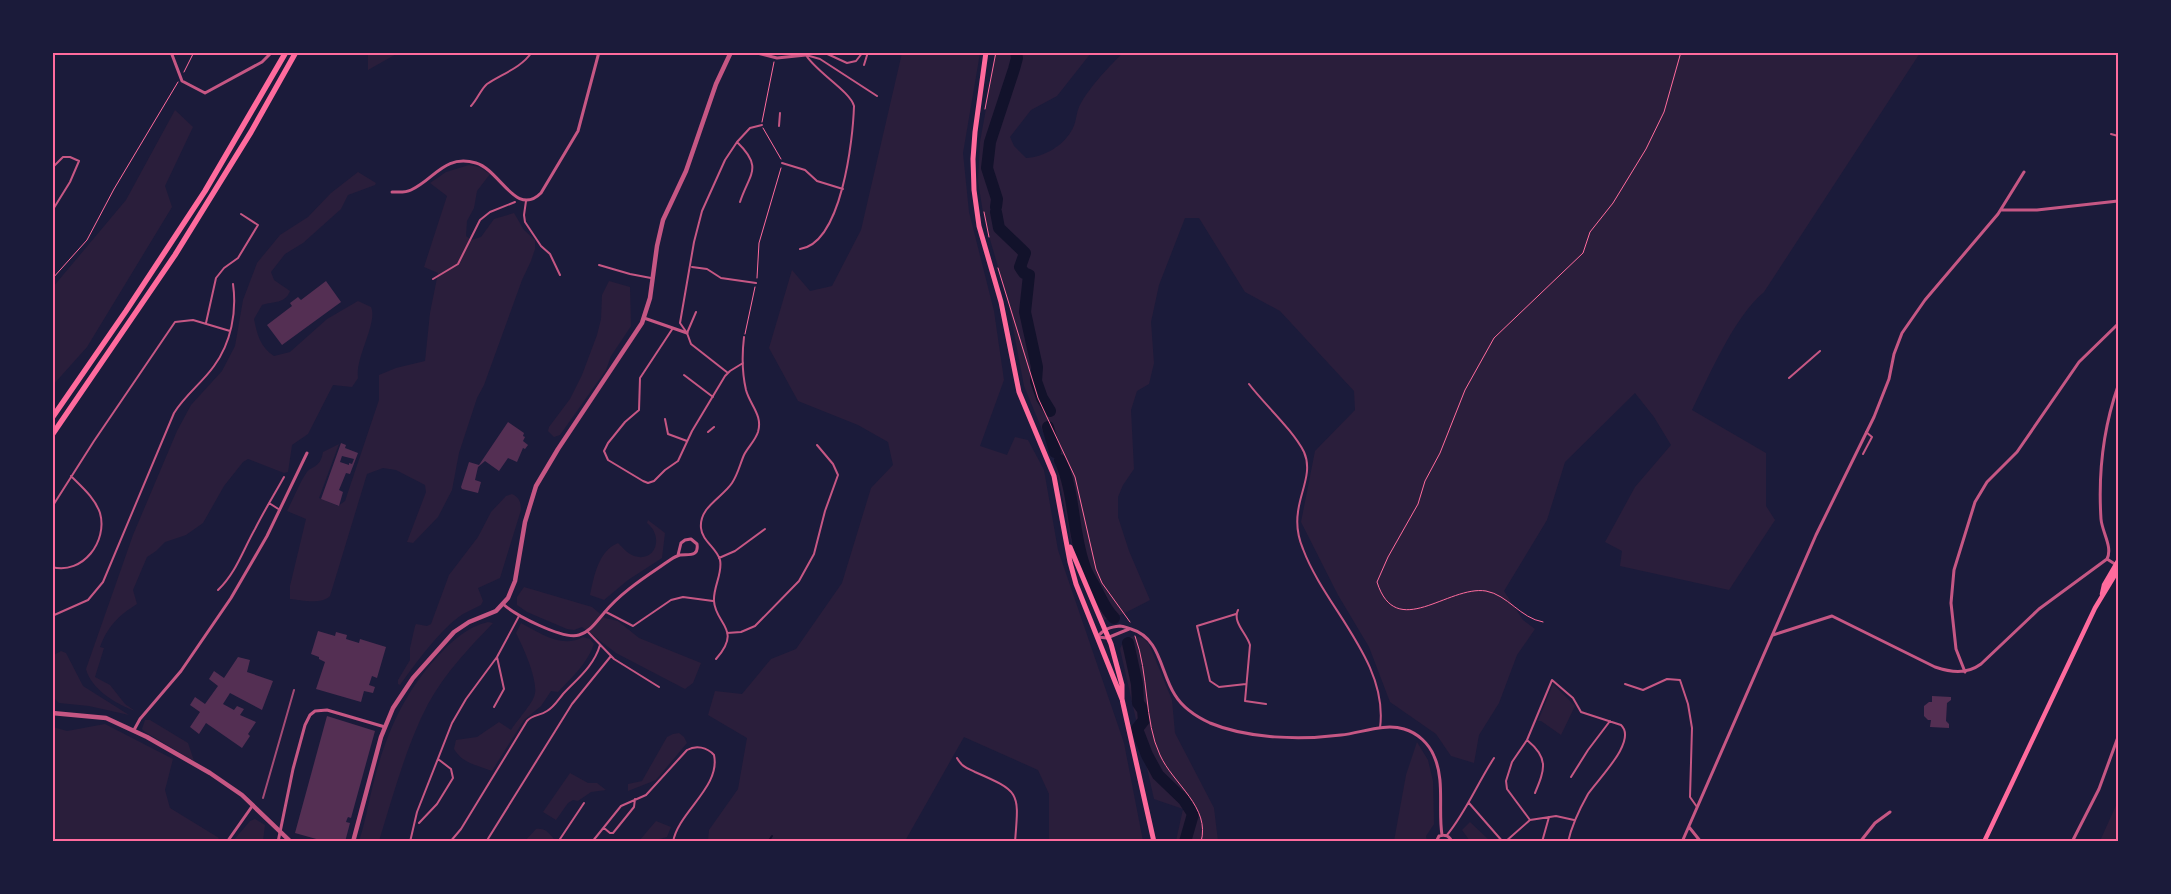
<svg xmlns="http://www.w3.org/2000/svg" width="2171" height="894" font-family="Merriweather,serif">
<rect width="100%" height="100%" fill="#1b1b3a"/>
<path fill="#2a1e3b" d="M368,53V52L398,53L368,70Z
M902,53H980L963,153L969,212L994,311L1004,380L980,446L1007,455L1015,437L1028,440L1044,470L1058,550L1124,743L1143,841H1049V794L1038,770L964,737L905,841H708L709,830L738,789L747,738L708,715L715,691L742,694L771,659L796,649L842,583L871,488L893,465L888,442L858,425L798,401L769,348L792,270L810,291L832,286L861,230Z
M996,53H1091L1057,96L1031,110L1010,137L1014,146L1026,158C1044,157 1064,146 1073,128C1077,120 1076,111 1081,103C1090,87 1110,65 1123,53H1920L1764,292C1734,317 1710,374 1692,410L1766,453V506L1775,520L1729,590L1620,566L1622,551L1605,542L1635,487L1671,445L1654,417L1635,393L1565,462L1547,520L1504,591L1523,620L1535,629L1517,655L1499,703L1479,735L1474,763L1451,756L1436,734L1390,702L1369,647L1338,595L1301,522L1315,451L1355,410L1354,391L1280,311L1245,292L1199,218H1185L1159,285L1151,322L1154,363L1149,384L1137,391L1131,410L1134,469L1123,485L1118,497V517L1129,551L1150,600L1123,614L1103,620L1072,545L1055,461L1024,386L1008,301L984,219L978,181L980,142Z
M175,110L193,127L165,186L172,207L87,347L53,385V287L126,200Z
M469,165L479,167L490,174L477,191L474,208L467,221L466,236L471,240L481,237L494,219L514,213L524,230L535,240V249L531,261L522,280L484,385L477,398L459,453L452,490L438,517L413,543L407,542L426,492L425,485L396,470L383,468L367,474L330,596C321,605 301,600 290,599V586L306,519L287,511C293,500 298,486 305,475C311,464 320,470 323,452L339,444L319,498L338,506L345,501L379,400V375L396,368L425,361L430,313L438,273L424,267L447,196L430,183L446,172Z
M358,172L376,183L375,185L348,195L341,209L303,243L285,254L271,272L274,280L290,291C285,304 274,301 262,305L254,319C257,334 260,347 274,356L290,352L327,319L358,301L371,307C378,323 355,357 358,378L352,387L333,385L308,434L292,445L288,472L284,473L248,459L243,462L224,486L203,523L186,535L165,542L156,551L147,557L133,590L137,604C118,616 108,626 100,647L104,648L95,677L110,685L125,704L135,711C116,704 91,689 86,669L133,535L177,431L191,405L222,371L235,346L243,300L257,263L280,235L308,217L331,193Z
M609,281L630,287L631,326L611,356L606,370L560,435L554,437L548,431L549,427L570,399L582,375L597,335L601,319L602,295Z
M512,494C519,497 521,502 521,510L500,578L478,588L483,601L481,605C475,608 469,611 463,614C442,627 415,664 400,685L398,684V680L410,660V648L415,626L416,624L427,626L431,624L449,575L478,537L491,512L506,496Z
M648,520L665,533L662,558L628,580L604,600L590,595C594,577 598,551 618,543C623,548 628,554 634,556C656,563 664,536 647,523Z
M524,587L592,607L605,618L618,621L639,638L701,663L693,683L685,689L616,653L582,627L574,630L567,629L527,612L517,605V597Z
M488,622L493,623C469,648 445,673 428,704C406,746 393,796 379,841H359C365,824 368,804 373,785C385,736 403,694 438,656C452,641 467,627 488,622Z
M521,623C540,633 562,649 583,637L590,639L594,644C587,664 572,677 558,692L551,691L541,706L524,720L492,771C477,765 463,764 454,749L456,740L477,737L499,722L511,730C516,722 531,705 534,697C540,683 523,647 516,633Z
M1134,636L1143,638L1149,644L1172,700L1175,733L1214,808L1218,841H1176L1183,809L1154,799L1120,649L1124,640Z
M61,651L66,653L83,686L129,715L89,706L59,703L55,699L53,692L52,656Z
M1553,684L1575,706L1561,735L1541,721H1538Z
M145,720H150L188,743L194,761L145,732L142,729Z
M105,724L173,759L165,790L170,808L219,838L216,841H53V727L67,731Z
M679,733L684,737L687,743L656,780L628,791V784L642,781L667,737L673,734Z
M1417,742L1428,760L1433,781L1434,824L1426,836L1427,841H1394L1406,775Z
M570,773L588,783H597L606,790L591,792L578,801L573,800L568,803L556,820L543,812Z
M2118,801V841H2100Z
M255,819L265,825L263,841H233L250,821Z
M656,821L671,827L667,837L652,841H639Z
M1470,822L1490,841H1470L1462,830Z
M536,829C545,828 548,832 554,839L552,841H525Z"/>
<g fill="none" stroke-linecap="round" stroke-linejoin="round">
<path stroke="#12122b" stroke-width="2" d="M768,842L772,836
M2118,842V840"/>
<path stroke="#12122b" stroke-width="12" d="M996,207L997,199L987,168L990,142L1014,69L1017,58L1016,52
M996,212L999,228L1025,253L1020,267L1024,273L1029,275L1025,312L1037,367L1036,381L1042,398L1050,411
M1048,427L1055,452
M1060,460C1075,493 1072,530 1084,565C1086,573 1092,581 1096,589C1102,600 1105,609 1114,618
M1128,643L1137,684L1138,703L1143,710L1144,720L1137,729L1147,755L1158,775L1184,800L1193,814L1185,842"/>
</g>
<path fill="#542f53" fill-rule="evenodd" d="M326,281L341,302L282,345L267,325L292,306L290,303L298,297L301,300Z
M508,422L524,433L523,436L525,437L523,441L528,445L525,449L523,448L517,462L508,458L499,471L485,461L478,467L475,480L481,482L478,493L462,489L461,487L469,462L479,465Z
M341,443L346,445L345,448L358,453L350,474L346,473L339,490L343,492L339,506L321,499ZM342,456L354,459L352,464L349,463V465L340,462Z
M318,631L335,636L336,632L347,635L346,639L359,643L360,639L386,647L377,678L372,676L369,685L375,687L373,693L364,691L361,702L316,689L325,662L319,659V657L311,654Z
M238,657L250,660L247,672L273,681L262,710L230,693L223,704L234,710L237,706L244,709L240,715L256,722L248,734L250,736L242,748L206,723L199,734L190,727L200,712L190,705L195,697L205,704L218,686L209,679L214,671L224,678Z
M1932,696L1951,697V700L1947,703L1946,721L1949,724V728L1930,727L1931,720H1928L1924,716V706L1929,702H1932Z
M327,716L375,731L351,818L348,817L347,819L346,822L350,823L345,842H327L295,833Z"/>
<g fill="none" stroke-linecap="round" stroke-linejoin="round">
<path stroke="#ff6b9d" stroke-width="1" d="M184,72L194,52
M985,109L996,52
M762,122L774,62
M763,128L781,159
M984,212L989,237
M998,268L1038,398L1075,477L1096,569L1102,583L1130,622
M757,278L759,243L781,168
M52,279L87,240L114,189L178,82
M745,334L755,287
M1543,622C1520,618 1508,595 1486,591C1448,585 1396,642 1377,582L1388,557L1418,504L1425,481L1440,453L1465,390L1494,338L1583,253L1590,232L1613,203L1646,149L1664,112L1681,52
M1135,636C1149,673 1144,722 1160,755C1173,784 1211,807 1201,842"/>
<path stroke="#c65784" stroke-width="2" d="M823,52L847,63L856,61L863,52
M808,54L813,52
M806,55L820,59L877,96
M864,65L868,52
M471,106C477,100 481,89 487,84C502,74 521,68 532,52
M779,126L780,113
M2111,134L2118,136
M782,163L805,170L817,181L843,189
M52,168L63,157H70L79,161L70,182L52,211
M526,201L524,215L525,222L541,246L550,254L560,275
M740,202C749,174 764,168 737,142L750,128L762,125
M800,249C842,243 853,139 854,106C850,91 816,72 806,55
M599,265L630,274L651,278
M692,267L707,269L721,278L756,283
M433,279L458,264L480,220L490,212L515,202
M206,323L216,278L224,268L238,258L258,225L241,214
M673,328L640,378L639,410L625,422L608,443L604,451L608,460L643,481L648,483L654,481L665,470L678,461L692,431L725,376L730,371L743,363
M687,333L696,312
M728,373L691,344L687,333L680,323L694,242L702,211L725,160L737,142
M684,375L713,397
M1789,378L1820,351
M1249,384C1264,404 1293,430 1304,452C1313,472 1300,492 1298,512C1296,525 1298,537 1303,549C1325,608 1389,662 1380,728
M665,419L668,434L687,441
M708,432L714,427
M1863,454L1872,437L1866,432
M269,503L280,510
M52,507L94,441L175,322L193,320L230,331
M719,558L735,551L765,529
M52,567C83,575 108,541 100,513C95,498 82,487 71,476
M218,590C236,573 243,550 255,529C264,511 274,495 284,477
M1238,610C1232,622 1247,634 1250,645L1245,701L1266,704
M606,612L633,626L671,600L683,597L713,601
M1236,614L1197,626L1210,681L1219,687L1246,684
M52,616L88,600L103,582L174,413C185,395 202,383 214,366C231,343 237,312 233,284
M587,631L614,659L659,687
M727,633L741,632L755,626L799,581L814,554L825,511L838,475L833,464L817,445
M716,659C743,629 715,624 714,601C713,587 723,573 720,560C717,548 702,541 701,528C699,507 722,498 732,483C738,474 740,464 744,455C748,447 755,441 758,432C763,415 750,405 746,390C742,373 742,354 744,337
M1625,684L1643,690L1667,679L1680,680L1688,704L1692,728L1690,797L1697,807
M494,707L504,689L497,657
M1527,740C1549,758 1545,769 1535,793
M957,758C962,767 967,768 975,772C1021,792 1019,792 1015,842
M1571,777L1588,750L1610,721
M1469,803L1503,842
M1530,820L1507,789L1506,781L1512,762L1527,740L1552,680L1573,698L1581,712L1621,725C1638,741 1597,780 1588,794C1579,810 1572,824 1568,842
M419,823L437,804L453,778L451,769L438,759
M604,828L610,833H613L634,807L635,799
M1447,835C1466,812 1477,784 1494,758
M410,842L417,812L452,723L466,699L497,657L519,616
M450,842L461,829L527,721C533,714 540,716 547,711C554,707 558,700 563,694C577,679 594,666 600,645
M486,842L572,704L611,656
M558,842L584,803
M592,842L621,806L646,795L687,750C696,745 707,747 714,755C721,787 678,812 673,842
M1505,842L1530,820L1556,816L1574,820
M1542,842L1549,817"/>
<path stroke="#c65784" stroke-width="3" d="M171,52L182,81L205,93L262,62L272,52
M753,52L777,58L806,55
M392,192C399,192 405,193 411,190C435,179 444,154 476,163C500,170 516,218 541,193L578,131L599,52
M2001,210H2037L2118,201
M644,318L687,333
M2107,559C2113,547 2102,532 2101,519C2098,472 2103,429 2118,386
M2107,559L2118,566
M503,604C515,615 563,640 579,635C590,632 597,621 604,613C622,591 647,576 670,560C673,558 676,556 680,555C689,554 699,557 697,544L691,539L685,540L681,543L678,555
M1773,635L1832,616L1935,667C1950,672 1966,675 1981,664L2039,609L2107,559
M1097,637C1104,629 1110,627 1120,626C1124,626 1127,628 1131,629C1161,638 1160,672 1175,695C1183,708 1197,717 1210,723C1248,739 1301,740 1341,735C1361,733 1384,723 1404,729C1418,733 1429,744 1434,756C1445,780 1438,810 1442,835
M1098,637L1107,638L1129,629
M1965,672L1956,649L1951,603L1954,570L1975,502L1987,482L2017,452L2079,362L2118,324
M134,730L140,719L181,671L231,598L267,536L307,453
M1689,827L1701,842
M227,842L253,805
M278,842L293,769L305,725L310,715L315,711L327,710L385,727
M1436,842L1439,836C1445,834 1450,836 1452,842
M1682,842L1816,535L1874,417L1889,379L1894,354L1902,333L1925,300L1998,214L2024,172
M1860,842L1875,823L1890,812
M2072,842L2099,789L2118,737"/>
<path stroke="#c65784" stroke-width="4.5" d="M52,713L106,718L147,737L210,773L242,795L291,842
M353,842L381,737L393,708L413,678L454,632L469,622L496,611L508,598L515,581L525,522L536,486L558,449L642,323L650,298L657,246L663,220L686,171L716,84L731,52"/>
<path stroke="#ff6b9d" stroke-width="4.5" d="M2102,594L2104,585L2118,561
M1984,842L2095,608L2118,570"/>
<path stroke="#ff6b9d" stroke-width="5" d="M986,52L975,132L973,159L974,190L979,226L1001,302L1019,392L1054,476L1070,562L1076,584L1122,699L1154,842
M1070,547L1111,644L1122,685V699"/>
<path stroke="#ff6b9d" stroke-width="5.5" d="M52,418L126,311L205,191L286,52
M52,435L175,255L251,132L296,52"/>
<path stroke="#a44b75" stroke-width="2" d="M263,798L294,690"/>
</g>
<rect width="2171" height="894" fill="none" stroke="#1b1b3a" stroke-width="108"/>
<rect x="54" y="54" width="2063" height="786" fill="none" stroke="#ff6b9d" stroke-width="2"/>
</svg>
